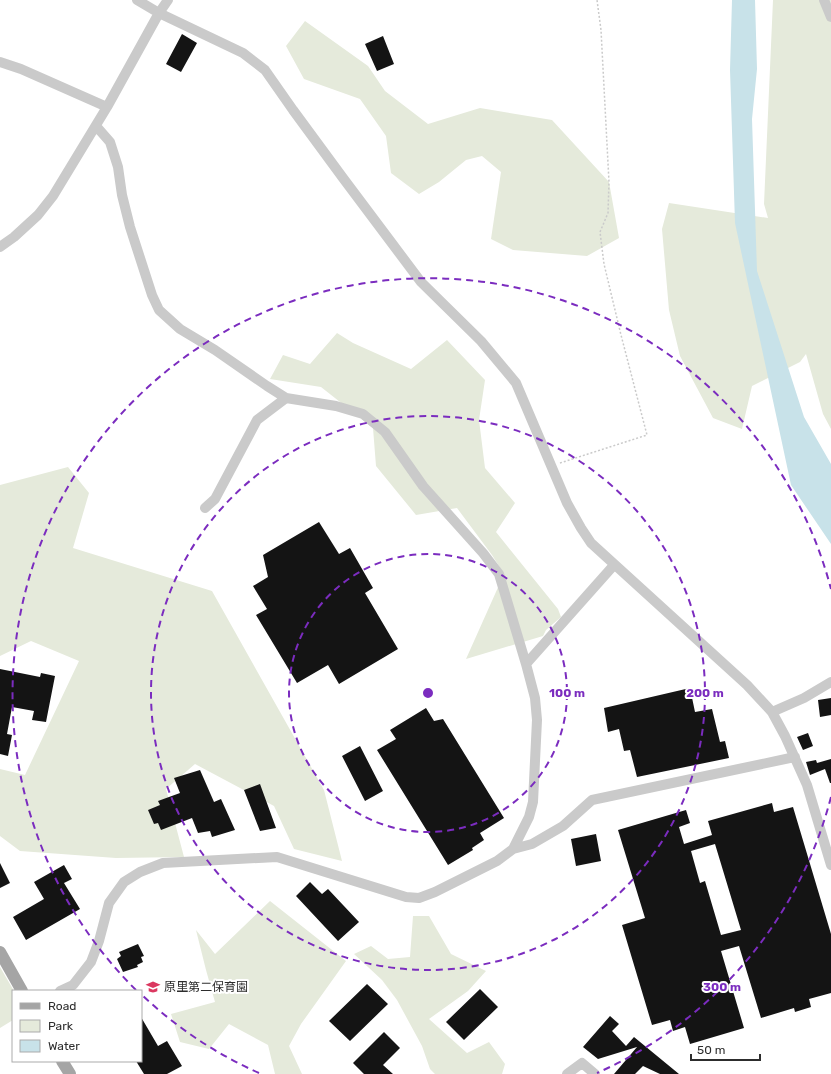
<svg xmlns="http://www.w3.org/2000/svg" width="831" height="1074" font-family="Rubik,'Noto Sans JP',sans-serif">
<rect width="100%" height="100%" fill="#fff"/>
<path fill="#e5eadb" d="M773,0H831V429L823,414L806,354L800,362L752,386L742,429L713,418L680,356L669,310L662,229L669,203L768,218L764,204Z
M305,21L368,66L385,91L428,124L480,108L552,120L609,182L619,238L587,256L513,250L491,239L501,172L482,156L466,160L439,182L419,194L391,173L386,136L360,99L304,79L286,46Z
M337,333L353,343L411,369L447,340L485,380L479,420L485,468L515,503L496,532L558,609L561,617L546,630L543,636L466,659L504,574L492,555L457,508L416,515L376,466L373,428L321,387L270,379L283,355L310,364Z
M68,467L89,493L73,548L212,591L324,790L342,861L294,849L274,806L195,764L166,789L184,857L116,858L20,851L0,836V769L25,775L79,661L31,641L0,656V485Z
M270,901L346,961L301,1024L289,1046L302,1074H275L268,1045L229,1024L209,1049L180,1042L171,1014L215,1002L206,970L196,930L215,954Z
M413,916H429L451,954L486,971L468,991L429,1019L467,1053L489,1042L505,1064L502,1074H435L430,1069L422,1046L397,1000L382,980L354,954L371,946L388,959L410,957Z
M0,967L14,991H13V1020L0,1028Z"/>
<path fill="#c8e2e9" d="M732,0H755L757,69L752,119L757,271L804,417L831,464V544L791,485L735,223L730,70Z"/>
<path fill="#141414" fill-rule="evenodd" d="M182,34L197,43L181,72L166,64Z
M383,36L394,64L377,71L365,44Z
M319,522L339,554L350,548L373,588L365,593L398,649L339,684L328,665L297,683L256,615L267,609L253,586L268,577L263,555Z
M0,669L40,677L41,673L55,676L46,722L32,720L34,711L12,707L7,734L12,735L8,756L0,754Z
M690,688L695,712L712,709L720,742L725,741L729,758L637,777L630,750L624,751L619,729L608,732L604,708Z
M831,698V715L820,717L818,700Z
M426,708L434,721L443,719L504,818L480,833L484,840L472,848L473,850L448,865L377,750L396,739L390,730Z
M808,733L813,746L803,750L797,737Z
M360,746L383,791L365,801L342,756Z
M831,759V783H830L825,769L810,775L806,762L816,760L817,763Z
M200,770L214,802L221,799L235,830L212,837L210,831L198,833L192,818L161,830L158,823L154,824L148,810L160,805L158,801L180,793L174,778Z
M260,784L276,828L260,831L244,790Z
M772,803L774,812L793,807L831,934V993L809,999L811,1007L795,1012L794,1008L761,1018L739,946L721,951L744,1028L690,1044L685,1027L673,1031L670,1020L652,1025L622,925L645,918L618,830L686,810L690,823L679,827L684,844L712,835L708,821ZM715,844L741,930L721,935L705,881L700,883L691,851Z
M596,834L601,861L576,866L571,839Z
M0,863L10,883L0,888Z
M64,865L72,879L64,883L80,909L26,940L13,917L44,899L34,882Z
M310,882L322,894L328,889L359,922L338,941L296,896Z
M138,944L144,956L141,957L143,962L137,965L138,967L123,972L117,959L121,956L119,952Z
M367,984L388,1004L350,1041L329,1021Z
M480,989L498,1007L464,1040L446,1022Z
M610,1016L619,1024L612,1031L626,1046L634,1037L679,1074H660L643,1066L635,1074H614L637,1047L598,1059L583,1047Z
M141,1017L158,1046L167,1041L182,1066L167,1074H144L136,1061H141Z
M384,1032L400,1048L383,1065L393,1074H364L353,1063Z"/>
<g fill="none" stroke-linecap="round" stroke-linejoin="round">
<path stroke="#cacaca" stroke-width="1.5" stroke-dasharray="2 2" stroke-linecap="butt" d="M560,463L647,435L621,335L604,264L600,232L608,213L609,182L601,30L597,0"/>
<path stroke="#cacaca" stroke-width="10" d="M137,0L159,13L243,53L265,70L293,110L343,178L421,282L481,341L516,383L567,503L581,528L591,543L747,685L772,712L785,736L807,785L831,865
M824,0L831,17
M0,62L21,69L107,107
M96,126L110,142L118,167L122,195L130,227L152,295L159,310L180,329L215,350L267,386L286,398
M0,247L14,237L38,215L53,196L107,107L159,13L168,0
M526,664L614,565
M772,712L804,698L831,682
M513,849L532,844L563,826L592,800L795,757
M60,991L73,985L91,962L99,941L109,903L124,882L140,872L163,863L277,857L406,897L419,898L435,892L497,861L513,849L529,817L533,802L537,720L535,698L526,664L499,574L483,553L423,486L385,432L363,414L336,406L286,398L257,420L215,499L205,508
M567,1074L582,1063L595,1074"/>
<path stroke="#a5a5a5" stroke-width="12" d="M0,952L22,991
M62,1061L70,1074"/>
</g>
<g fill="none" stroke="#7b2cbf" stroke-width="2" stroke-dasharray="7 5">
<circle cx="428" cy="693" r="139"/>
<circle cx="428" cy="693" r="277"/>
<path d="M831 797A416 416 0 0 1 597 1073M259 1073A416 416 0 0 1 142 995M136 990A416 416 0 1 1 831 589"/>
</g>
<defs>
<g id="school-bare" transform="scale(1.08)"><path d="M0-5L7-2L0 1L-7-2ZM-4 1L0 2.5L4 1V4Q0 6-4 4Z" fill="#db3860" stroke="#fff" stroke-width="2.5" paint-order="stroke"/></g>
</defs>
<g fill-rule="evenodd">
<use href="#school-bare" x="153" y="987"/>
</g>
<g text-anchor="middle" stroke-width="4" stroke-linejoin="round" paint-order="stroke">
<g font-size="12" fill="#2d2d2d" stroke="#fff" text-anchor="start">
<text x="164" y="991">原里第二保育園</text>
</g>
</g>
<circle cx="428" cy="693" r="6" fill="#7b2cbf" stroke="#fff" stroke-width="2"/>
<g font-size="12" text-anchor="middle" font-weight="bold" fill="#7b2cbf" stroke="#fff" stroke-width="4" stroke-linejoin="round" paint-order="stroke">
<text x="567" y="697">100 m</text>
<text x="705" y="697">200 m</text>
<text x="722" y="991">300 m</text>
</g>
<rect x="12" y="990" width="130" height="72" fill="#ffffff" stroke="#ababab"/>
<rect x="20" y="1003" width="20" height="6" fill="#a5a5a5" stroke="#ababab"/>
<text x="48" y="1010" font-size="12" fill="#2d2d2d">Road</text>
<rect x="20" y="1020" width="20" height="12" fill="#e5eadb" stroke="#ababab"/>
<text x="48" y="1030" font-size="12" fill="#2d2d2d">Park</text>
<rect x="20" y="1040" width="20" height="12" fill="#c8e2e9" stroke="#ababab"/>
<text x="48" y="1050" font-size="12" fill="#2d2d2d">Water</text>
<path d="M691 1054v6h69v-6" fill="none" stroke="#2d2d2d" stroke-width="2"/>
<text x="697" y="1054" font-size="12" fill="#2d2d2d" stroke="#ffffff" stroke-width="3" paint-order="stroke">50 m</text>
</svg>
